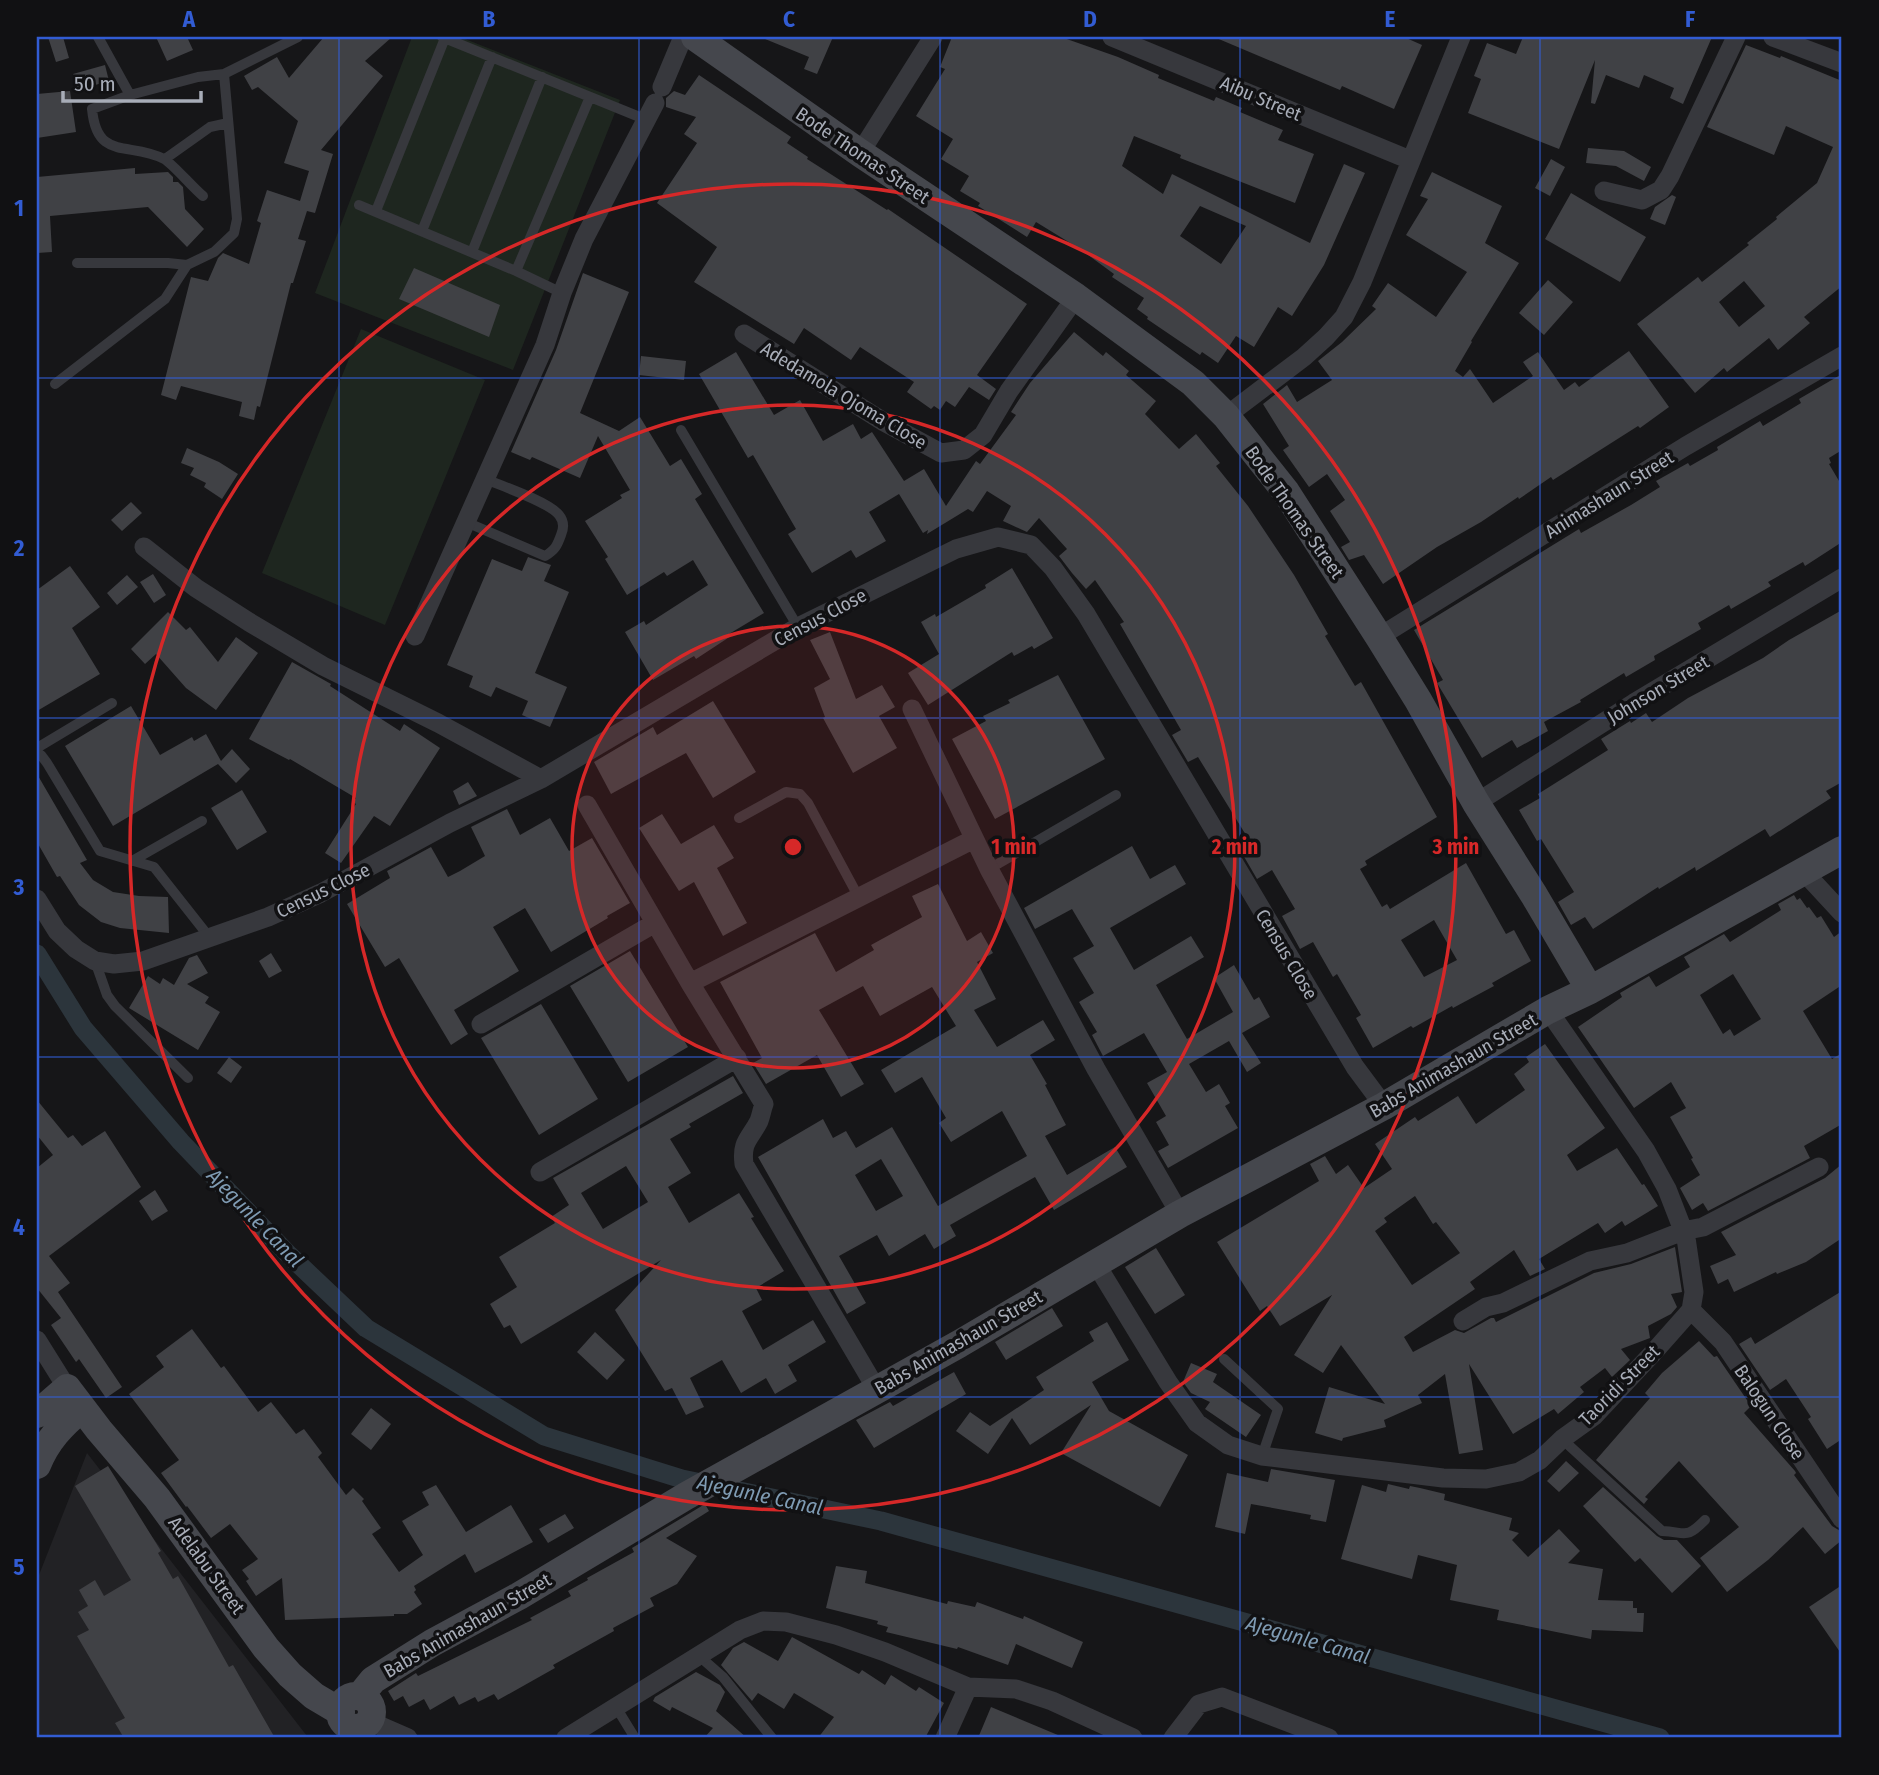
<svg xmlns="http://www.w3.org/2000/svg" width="1879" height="1775" font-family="'Fira Sans Condensed',sans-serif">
<rect width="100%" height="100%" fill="#161618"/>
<path fill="#222225" d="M87,1453L307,1736L317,1738H37V1580Z"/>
<path fill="#1e261f" d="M412,37H460L620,100L513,370L315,293Z
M361,329L485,380L385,625L262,573Z"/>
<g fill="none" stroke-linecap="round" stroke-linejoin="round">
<path stroke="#2c353c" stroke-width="19" d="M37,954L83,1028L181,1142L289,1255L366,1328L544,1436L682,1479L881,1521L1660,1738"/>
</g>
<path fill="#404145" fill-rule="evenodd" d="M48,37H63L69,58L56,62Z
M156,37H187L193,50L167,61Z
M324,37H392L365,61L383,76L321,150L333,154L315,213L307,211L298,239L306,241L293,283H291L260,407L257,406L254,420L239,416L242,402L181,386L176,400L161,395L191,277L208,281L218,258L223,253L249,264L261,223L257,221L267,190L300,201L309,171L284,163L298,121L258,87L252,90L244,76L277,57L289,78Z
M760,37H833L817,74L804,69L809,57Z
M952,37H1061L1118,57L1159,75L1158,78L1214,101L1216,97L1242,108L1240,112L1283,130L1278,140L1314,154L1295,203L1180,158L1181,155L1134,136L1122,166L1163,194L1172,174L1310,243L1344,164L1365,173L1324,265L1292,316L1278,307L1254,347L1236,336L1218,363L1202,352L1200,355L1147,319L1148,317L1137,309L1144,298L1112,277L1114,274L1080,249L1036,222L1027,237L978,206L980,203L960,191L969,176L941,159L953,139L916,116L945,69L940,67ZM1200,206L1246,226L1221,264L1180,236Z
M1214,37H1404L1422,45L1394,109L1342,86L1340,90Z
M1523,37H1712L1683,104L1670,98L1674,88L1644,75L1639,88L1606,75L1595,104L1591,103L1595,60L1559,149L1468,113L1481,79L1474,76L1487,43L1516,54Z
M1746,45L1780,58L1781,56L1842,81V286L1804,317L1810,323L1778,350L1769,338L1727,372L1724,368L1695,393L1637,324L1698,277L1702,282L1749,245L1747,243L1777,219L1776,217L1817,183L1833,147L1786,126L1774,155L1707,127ZM1744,281L1765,306L1739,327L1719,302Z
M105,65L109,81L78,90L73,74Z
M699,75L791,137L787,143L808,157L807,159L887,210L888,209L1027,304L977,375L996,389L989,400L969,387L955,407L946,401L940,410L934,406L931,409L907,392L914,382L860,347L851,360L804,328L794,344L694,282L717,247L657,203L697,143L684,134L696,117L666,107V98L674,91L685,95Z
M70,91L76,132L37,138V94Z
M1588,148L1624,151L1651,167L1644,181L1616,166L1586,163Z
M1551,159L1565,167L1550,196L1535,188Z
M135,168V174L168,172L173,177V182H178L183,187L185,209L204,229L187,247L148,207L50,216L52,252L37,253V177Z
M1432,172L1502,206L1485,243L1519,263L1471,341L1472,342L1455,371L1463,377L1470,369L1493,403L1533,376L1523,362L1538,352L1564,390L1575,382L1579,387L1629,351L1669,407L1640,428L1638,426L1553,480L1551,477L1519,499L1518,497L1481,522L1437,547L1383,584L1364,555L1349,560L1341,547L1350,542L1330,511L1345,500L1327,474L1309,487L1283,450L1289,446L1263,404L1287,385L1297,402L1332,380L1318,361L1342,342L1376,309L1372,306L1388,283L1436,317L1467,272L1406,235L1428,199L1420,196Z
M1571,193L1646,237L1620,282L1545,239Z
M1672,195L1676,197L1665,225L1650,219L1655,207Z
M414,268L500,305L489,337L399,299Z
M583,273L629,292L580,413L619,431L640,417L670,466L681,459L702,494L695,499L764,613L729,634L731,636L696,659L694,656L653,680L625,632L644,621L646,625L708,585L693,560L667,576L664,572L627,595L605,559L608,557L585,521L622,498L620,495L630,490L598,436L580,478L532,457L530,460L511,452L556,350Z
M1548,280L1573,302L1544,335L1519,313Z
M1074,332L1103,356L1106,352L1129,371L1126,375L1156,401L1145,414L1179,449L1196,434L1220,463L1216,466L1248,506L1294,575L1328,634L1325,636L1355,686L1361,682L1437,817L1365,861L1367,865L1360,869L1382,907L1387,904L1390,909L1466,863L1506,934L1514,930L1531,961L1492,983L1494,986L1453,1008L1452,1006L1413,1028L1411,1026L1373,1048L1356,1018L1361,1015L1337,974L1333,977L1313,942L1300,949L1282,916L1295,909L1272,870L1257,879L1239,848L1249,840L1198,757L1188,762L1172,735L1181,730L1120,624L1124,622L1095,580L1086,589L1072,573L1059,556L1067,549L1039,518L1027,532L1003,521L1011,506L987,491L973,512L968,509L927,534L928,530L923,533L899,494L869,512L886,541L856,558L851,550L812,573L788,534L796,529L753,455L748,458L699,374L736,352L774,415L800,400L823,441L853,424L861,439L872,432L904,481L924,469L946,506L976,461L980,464L1016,415L1011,412L1030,383ZM1434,920L1457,960L1424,977L1401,940Z
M641,356L686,361L684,380L639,375Z
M1842,374V450L1829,458L1831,463L1829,464L1842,486V542L1805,566L1803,562L1768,582L1771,586L1731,609L1729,605L1698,623L1701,629L1654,656L1655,660L1626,677L1624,673L1580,700L1581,702L1544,722L1548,731L1517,748L1512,740L1482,758L1437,683L1443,680L1414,630L1579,529L1581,533L1631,505L1660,487L1656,481L1688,463L1690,466L1718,450L1717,447L1760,421L1763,426L1801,403L1799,399Z
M187,448L219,462L238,474L222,499L204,487L206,483L190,475L194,468L181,463Z
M131,502L142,513L122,531L111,520Z
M528,557L551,565L544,581L569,592L535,673L567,687L550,727L522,715L528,701L496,687L491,697L469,687L473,676L447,665L492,559L522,571Z
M70,566L100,607L72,628L100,674L37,711V590Z
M1012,568L1053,638L1034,649L1032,646L1014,656L1012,652L928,705L908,673L939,654L921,622L935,614L936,617L986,588L985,585Z
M153,574L166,595L154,603L140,582Z
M127,575L138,587L117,605L107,593Z
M1842,610V782L1826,791L1831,798L1770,837L1765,829L1696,871L1695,867L1659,889L1658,887L1593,929L1585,917L1571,925L1558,902L1574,892L1541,839L1537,841L1519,810L1540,798L1538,794L1608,750L1601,739L1630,721L1631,723L1646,713L1652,722L1688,698L1763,658L1789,640Z
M168,612L186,630L190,627L218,662L236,637L258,653L216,710L186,688L156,654L145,664L131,649Z
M830,632L856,699L882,685L895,707L879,716L897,748L853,773L823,718L825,717L814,688L830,679L810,640Z
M292,662L331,684L330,686L400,731L404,724L440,748L390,826L374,816L341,863L325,853L356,804L353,802L356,798L290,759L289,760L249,739Z
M1058,675L1105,759L995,819L952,739L986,721L983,716L1010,703L1008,700Z
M713,701L756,772L713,798L686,753L611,794L594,762L653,727L657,735Z
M131,706L160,755L192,737L194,741L206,734L221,761L232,749L250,769L236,783L218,764L113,826L65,746Z
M37,774L87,860L80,863L93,880L113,892L139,896L168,897L169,933L120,928L101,922L79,905L60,876L57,877L37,842Z
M468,782L477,796L459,805L453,791Z
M242,790L267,832L237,850L211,808Z
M507,809L520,835L550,818L569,851L592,838L630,903L607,916L608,918L551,952L525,908L493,927L519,971L454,1010L468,1034L451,1045L399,958L385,967L347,904L390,878L387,871L431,847L448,877L460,871L485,856L471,827Z
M662,814L681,844L714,825L734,858L717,868L747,923L723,936L694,882L679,891L639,828Z
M1132,846L1150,879L1175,865L1186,884L1110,928L1134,970L1191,936L1204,957L1156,985L1187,1039L1233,1012L1214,978L1234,965L1254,1000L1259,997L1270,1017L1242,1033L1261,1063L1247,1072L1229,1041L1189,1064L1206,1092L1219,1084L1230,1103L1225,1106L1238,1128L1168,1168L1158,1151L1169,1145L1156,1122L1166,1116L1147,1083L1167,1072L1144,1033L1103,1056L1092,1035L1097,1032L1079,1002L1094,993L1073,958L1094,946L1072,909L1035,929L1024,908Z
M938,884L967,941L981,932L993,953L977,962L996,999L974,1010L997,1047L1043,1020L1055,1040L1030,1055L1047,1084L1045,1085L1066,1125L1045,1136L1067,1175L1115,1147L1127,1167L1054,1210L1035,1177L950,1225L956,1236L934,1249L925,1234L889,1256L877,1235L839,1256L866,1303L847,1314L758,1157L823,1119L833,1138L846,1131L856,1148L892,1127L938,1206L1027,1156L1002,1111L951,1142L939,1123L946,1118L922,1077L895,1093L881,1070L956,1026L932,987L880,1016L863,986L819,1010L864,1084L841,1097L817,1055L766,1084L753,1063L762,1058L720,982L815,933L836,972L874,950L871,945L922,917L912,896ZM881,1159L903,1196L876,1211L855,1175Z
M1794,895L1797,900L1800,898L1807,908L1809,907L1817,918L1821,916L1834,937L1842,931V985L1803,1011L1832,1059L1842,1053V1124L1804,1146L1810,1158L1708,1211L1703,1203L1692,1210L1680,1188L1700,1175L1691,1159L1693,1158L1670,1117L1686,1108L1671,1082L1634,1108L1578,1027L1622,997L1620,993L1649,976L1656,987L1690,967L1684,957L1724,934L1730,942L1781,910L1778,904ZM1733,974L1761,1019L1734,1036L1730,1029L1723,1034L1700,995Z
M630,951L688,1047L628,1082L570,986Z
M271,953L282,971L269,978L259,961Z
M197,955L208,973L187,984L209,997L205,1003L220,1012L198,1050L129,1008L148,976L160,984L163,978L174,985L189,958Z
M541,1004L598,1099L539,1135L481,1038Z
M1545,1044L1605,1128L1567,1155L1577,1171L1617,1148L1642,1185L1644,1184L1658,1206L1625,1226L1622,1221L1605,1233L1598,1223L1539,1259L1545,1269L1530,1276L1514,1250L1470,1282L1475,1289L1404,1337L1413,1352L1455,1330L1464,1333L1491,1318H1494L1496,1322L1594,1273L1631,1264L1675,1247L1682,1292L1671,1294L1677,1307L1671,1314L1648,1326L1650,1338L1621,1349L1630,1360L1612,1377L1605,1368L1580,1387L1584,1392L1558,1414L1554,1409L1513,1434L1469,1364L1483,1450L1459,1454L1445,1374L1418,1395L1422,1403L1384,1420L1386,1427L1343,1438L1342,1441L1315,1433L1329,1387L1385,1404L1341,1345L1323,1373L1294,1355L1332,1295L1280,1326L1267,1306L1260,1311L1217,1242L1319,1181L1310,1164L1325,1156L1336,1174L1348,1165L1364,1188L1392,1169L1375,1144L1415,1117L1418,1121L1458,1096L1476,1124L1525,1090L1514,1074L1529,1062L1526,1057ZM1415,1196L1433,1224L1436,1222L1460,1253L1412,1285L1375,1231L1387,1222L1384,1218Z
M229,1057L242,1067L231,1083L217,1073Z
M733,1076L743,1093L689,1124L691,1127L670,1139L691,1173L668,1187L689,1223L739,1193L754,1217L751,1218L784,1271L756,1288L762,1300L742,1311L763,1350L813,1320L826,1342L788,1365L797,1381L775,1394L766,1378L741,1393L722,1360L690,1378L704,1407L686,1415L672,1388L665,1391L615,1310L661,1260L521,1344L510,1325L504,1328L490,1304L517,1287L499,1257L555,1223L551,1217L569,1205L553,1178ZM626,1166L648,1202L603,1229L581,1193Z
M37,1100L68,1138L73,1135L82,1146L105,1131L141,1187L49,1256L70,1283L58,1292L122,1387L106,1398L79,1359L76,1362L51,1325L61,1318L37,1288V1168L53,1155L37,1135Z
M1842,1164V1238L1806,1262L1777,1274L1776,1272L1734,1292L1728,1279L1718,1284L1710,1266L1736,1255L1721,1232L1825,1178Z
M155,1190L168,1211L152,1221L139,1201Z
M1156,1248L1185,1295L1155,1314L1125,1267Z
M1842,1291V1439L1827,1449L1808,1419L1811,1417L1786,1379L1770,1390L1739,1344L1751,1337L1755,1344Z
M1052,1308L1063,1326L1006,1360L995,1342Z
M1107,1322L1129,1360L1092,1382L1109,1411L1188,1455L1160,1507L1061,1453L1091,1405L1030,1445L1012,1418L988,1454L956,1431L970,1412L990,1426L1044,1390L1036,1377L1094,1341L1089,1332Z
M192,1329L221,1368L224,1366L258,1412L271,1402L296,1434L304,1429L322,1453L318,1457L346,1495L353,1488L364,1499L362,1501L381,1528L372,1534L399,1572L423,1555L402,1521L429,1505L422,1492L436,1485L466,1532L511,1505L533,1542L475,1573L465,1554L414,1586L416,1590L414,1592L422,1604L407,1614H394V1616L285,1620L282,1578L256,1596L246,1581L249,1579L242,1570L258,1559L230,1524L211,1538L187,1506L186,1507L161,1473L179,1460L129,1394L164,1367L156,1356Z
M595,1332L625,1360L607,1380L577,1352Z
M1699,1341L1714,1357L1717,1356L1751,1406L1744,1413L1795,1471L1796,1473L1794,1475L1832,1526L1842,1532V1540L1825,1554L1803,1527L1768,1560L1727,1592L1700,1558L1739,1527L1679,1461L1645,1497L1648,1499L1644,1504L1596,1460L1650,1398L1645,1393L1662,1373Z
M1191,1363L1217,1374L1213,1382L1261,1415L1246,1437L1205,1409L1210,1402L1191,1393L1183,1382Z
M954,1372L966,1394L874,1448L856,1420L890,1402L893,1406Z
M371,1408L391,1424L371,1450L351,1434Z
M1566,1461L1579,1473L1559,1492L1547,1481Z
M108,1466L161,1551L158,1553L173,1579L178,1576L229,1667L233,1665L275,1738H124L115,1723L125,1718L77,1636L89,1630L78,1612L88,1606L79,1590L95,1580L104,1596L131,1580L75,1486Z
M1271,1469L1335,1480L1326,1522L1310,1519L1311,1515L1251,1504L1245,1534L1215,1527L1227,1473L1268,1482Z
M1388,1484L1409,1489L1410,1486L1420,1488L1445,1494L1444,1500L1512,1518L1509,1530L1519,1533L1512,1540L1528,1557L1559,1529L1580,1551L1568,1563L1603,1569L1598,1600L1633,1601V1608H1637V1613H1644L1643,1632L1592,1630L1591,1639L1497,1620L1499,1610L1450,1600L1457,1565L1418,1555L1412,1579L1341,1559L1362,1485L1386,1492Z
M1603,1487L1657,1536L1664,1540H1677L1701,1566L1672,1593L1640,1558L1635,1562L1583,1506Z
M705,1504L709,1511L666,1538L697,1556L677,1584L650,1598L654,1606L613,1628L614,1631L553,1665L555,1668L498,1700L494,1694L478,1702L475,1697L459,1705L454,1696L430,1710L424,1699L409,1707L403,1696L394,1701L388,1691L416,1673L418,1676L532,1620L530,1618L571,1596L568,1591L588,1580L587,1578L634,1552L632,1548Z
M565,1514L574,1528L548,1543L539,1529Z
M836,1566L867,1571L865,1583L947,1604L948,1601L975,1607L977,1602L1023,1619L1024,1616L1083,1642L1072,1668L1016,1644L1008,1665L958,1647L957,1649L886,1632L888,1627L877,1624L878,1621L826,1608Z
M1842,1585V1655L1809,1607Z
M792,1637L859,1674L862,1670L885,1685L891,1675L916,1691L919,1687L944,1703L925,1738H818L834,1717L794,1693L784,1709L758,1693L752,1701L721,1665L733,1648L744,1642L778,1661Z
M696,1672L720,1685L725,1692L716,1711L747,1738H704L713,1728L672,1707L670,1711L653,1701L655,1697Z
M991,1707L1065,1738H978Z"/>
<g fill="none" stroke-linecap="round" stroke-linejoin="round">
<path stroke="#37383d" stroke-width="10" d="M98,37L130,95
M442,37L647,120
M165,159L210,127L228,123
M203,196C193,188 173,164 164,159C130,141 97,162 92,109L130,95L198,77L224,74L298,37
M359,205L516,271L562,293
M376,211L445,38
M422,231L492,57
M472,252L542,77
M77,263H168L187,265L214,252L234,233L237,219L224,74
M516,271L590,97
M55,384L165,299L187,265
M681,430L798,627
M466,522L545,556C555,550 557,546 561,535C564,528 564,521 559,515C549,502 502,486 485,479
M37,748L112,703
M37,754L41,755L47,763L100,851L154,867L210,938
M739,818L786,792L800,794L808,803L858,896
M132,861L202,821
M989,869L1116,795
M95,961L107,995L115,1006L188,1078
M1224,1359L1278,1409L1262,1456
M1562,1439L1662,1531C1687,1532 1685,1540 1705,1520
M698,1655L723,1677L772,1738
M616,1707L635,1738"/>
<path stroke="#37383d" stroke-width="19" d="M1112,37L1410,160
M1773,37L1842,63
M662,87L683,37
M860,153L933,37
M1604,191L1642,200L1661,190L1670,176L1736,37
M744,334L884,422L941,453L964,450L983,435L1009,391L1076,297
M1226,416L1304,357L1326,337L1344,317L1362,282L1461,37
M144,547L196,588L249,622L323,666L438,723L541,779
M415,636L545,345L562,293L584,239L655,103
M1379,637L1686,446L1842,356
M912,709L989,869L1096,1069L1180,1214
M1476,803L1634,703L1842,578
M587,805L690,983L764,1104C762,1109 761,1116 759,1121C750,1139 741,1141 744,1164L877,1390
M1804,872L1842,913
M37,899L57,931L76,949L95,961L114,964L143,961L268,917L321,893L450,823L541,779L798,627L956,549L998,537L1031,545L1053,568L1086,614L1355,1067L1384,1106
M690,983L974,839
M481,1024L655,923
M540,1172L737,1058
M1096,1264L1168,1382L1197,1423L1228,1445L1262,1456L1443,1478L1486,1479L1519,1472L1540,1460L1562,1439L1594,1416L1652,1354L1691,1310L1694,1292L1686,1238L1667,1189L1646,1151L1548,1010
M1691,1310L1723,1342L1842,1519
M1463,1321L1486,1307L1503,1303L1590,1261L1627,1253L1683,1231L1703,1227L1819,1167
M37,1340L67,1388
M369,1721L408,1738
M566,1738L740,1630L763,1621L786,1622L836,1635L885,1652L968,1687L1016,1689L1052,1701L1133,1738
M945,1738L968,1687
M1173,1738L1199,1704L1222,1697L1329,1738"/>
<path stroke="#45474d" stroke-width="28" d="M695,37L860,153L1076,297L1193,383L1226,416L1286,492L1379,637L1418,700L1476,803L1534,895L1590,990
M37,1414L67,1388L99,1430L157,1498L266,1648L290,1675L314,1696L341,1712
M37,1465C47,1440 62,1425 82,1408
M360,1696L373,1680L432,1643L519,1596L686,1496L959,1344L1180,1214L1384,1106L1548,1010L1590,990L1842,850
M340 1712a16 16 0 1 1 32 0a16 16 0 1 1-32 0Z"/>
</g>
<path fill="none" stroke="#325cd3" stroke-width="2" stroke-opacity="0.55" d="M339,37V1738M639,37V1738M940,37V1738M1240,37V1738M1540,37V1738M37,378H1842M37,718H1842M37,1057H1842M37,1397H1842"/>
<circle cx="793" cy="847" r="221" fill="#d62828" fill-opacity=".12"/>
<g fill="none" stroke="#d62828" stroke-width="3.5">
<circle cx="793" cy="847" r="221"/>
<circle cx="793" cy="847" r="442"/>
<circle cx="793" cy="847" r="663"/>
</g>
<g text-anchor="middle" stroke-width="7" stroke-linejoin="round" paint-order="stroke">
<g font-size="19" fill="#a8adb8" stroke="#111113">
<text transform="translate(1261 98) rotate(23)" y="7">Aibu Street</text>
<text transform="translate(863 155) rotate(34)" y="7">Bode Thomas Street</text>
<text transform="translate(844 395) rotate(31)" y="7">Adedamola Ojoma Close</text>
<text transform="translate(1609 494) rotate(-32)" y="7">Animashaun Street</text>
<text transform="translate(1295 512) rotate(55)" y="7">Bode Thomas Street</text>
<text transform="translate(820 617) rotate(-28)" y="7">Census Close</text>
<text transform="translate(1658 689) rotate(-31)" y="7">Johnson Street</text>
<text transform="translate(323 890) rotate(-26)" y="7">Census Close</text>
<text transform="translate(1287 954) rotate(59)" y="7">Census Close</text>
<text transform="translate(1453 1065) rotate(-30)" y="7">Babs Animashaun Street</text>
<text transform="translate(958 1342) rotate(-30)" y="7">Babs Animashaun Street</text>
<text transform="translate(1619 1385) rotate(-45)" y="7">Taoridi Street</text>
<text transform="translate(1770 1412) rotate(56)" y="7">Balogun Close</text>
<text transform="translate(207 1565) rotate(54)" y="7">Adelabu Street</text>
<text transform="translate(467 1625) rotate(-30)" y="7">Babs Animashaun Street</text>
</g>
<g font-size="21" font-style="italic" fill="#7f9bb3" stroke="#111113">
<text transform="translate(255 1218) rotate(46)" y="7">Ajegunle Canal</text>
<text transform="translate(760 1495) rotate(12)" y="7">Ajegunle Canal</text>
<text transform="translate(1308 1640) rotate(16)" y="7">Ajegunle Canal</text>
</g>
</g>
<circle cx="793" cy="847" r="10" fill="#d62828" stroke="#111113" stroke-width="3.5"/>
<g font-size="21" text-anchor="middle" font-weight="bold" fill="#d62828" stroke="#111113" stroke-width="7" stroke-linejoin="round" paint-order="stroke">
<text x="1014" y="854">1 min</text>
<text x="1235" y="854">2 min</text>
<text x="1456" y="854">3 min</text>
</g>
<rect width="1879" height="1775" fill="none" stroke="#111113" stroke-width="77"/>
<path d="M63 91v10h138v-10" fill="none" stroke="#a8adb8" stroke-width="3.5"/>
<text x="74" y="91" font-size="21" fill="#a8adb8" stroke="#111113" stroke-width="5" paint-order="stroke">50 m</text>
<rect x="38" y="38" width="1802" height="1698" fill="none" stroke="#325cd3" stroke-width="2.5"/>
<g font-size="23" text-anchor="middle" font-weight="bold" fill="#325cd3">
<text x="189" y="27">A</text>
<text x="489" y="27">B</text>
<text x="789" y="27">C</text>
<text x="1090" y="27">D</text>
<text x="1390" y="27">E</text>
<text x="1690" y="27">F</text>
<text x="19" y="216">1</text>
<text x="19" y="556">2</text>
<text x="19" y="895">3</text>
<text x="19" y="1235">4</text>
<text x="19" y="1575">5</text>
</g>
</svg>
